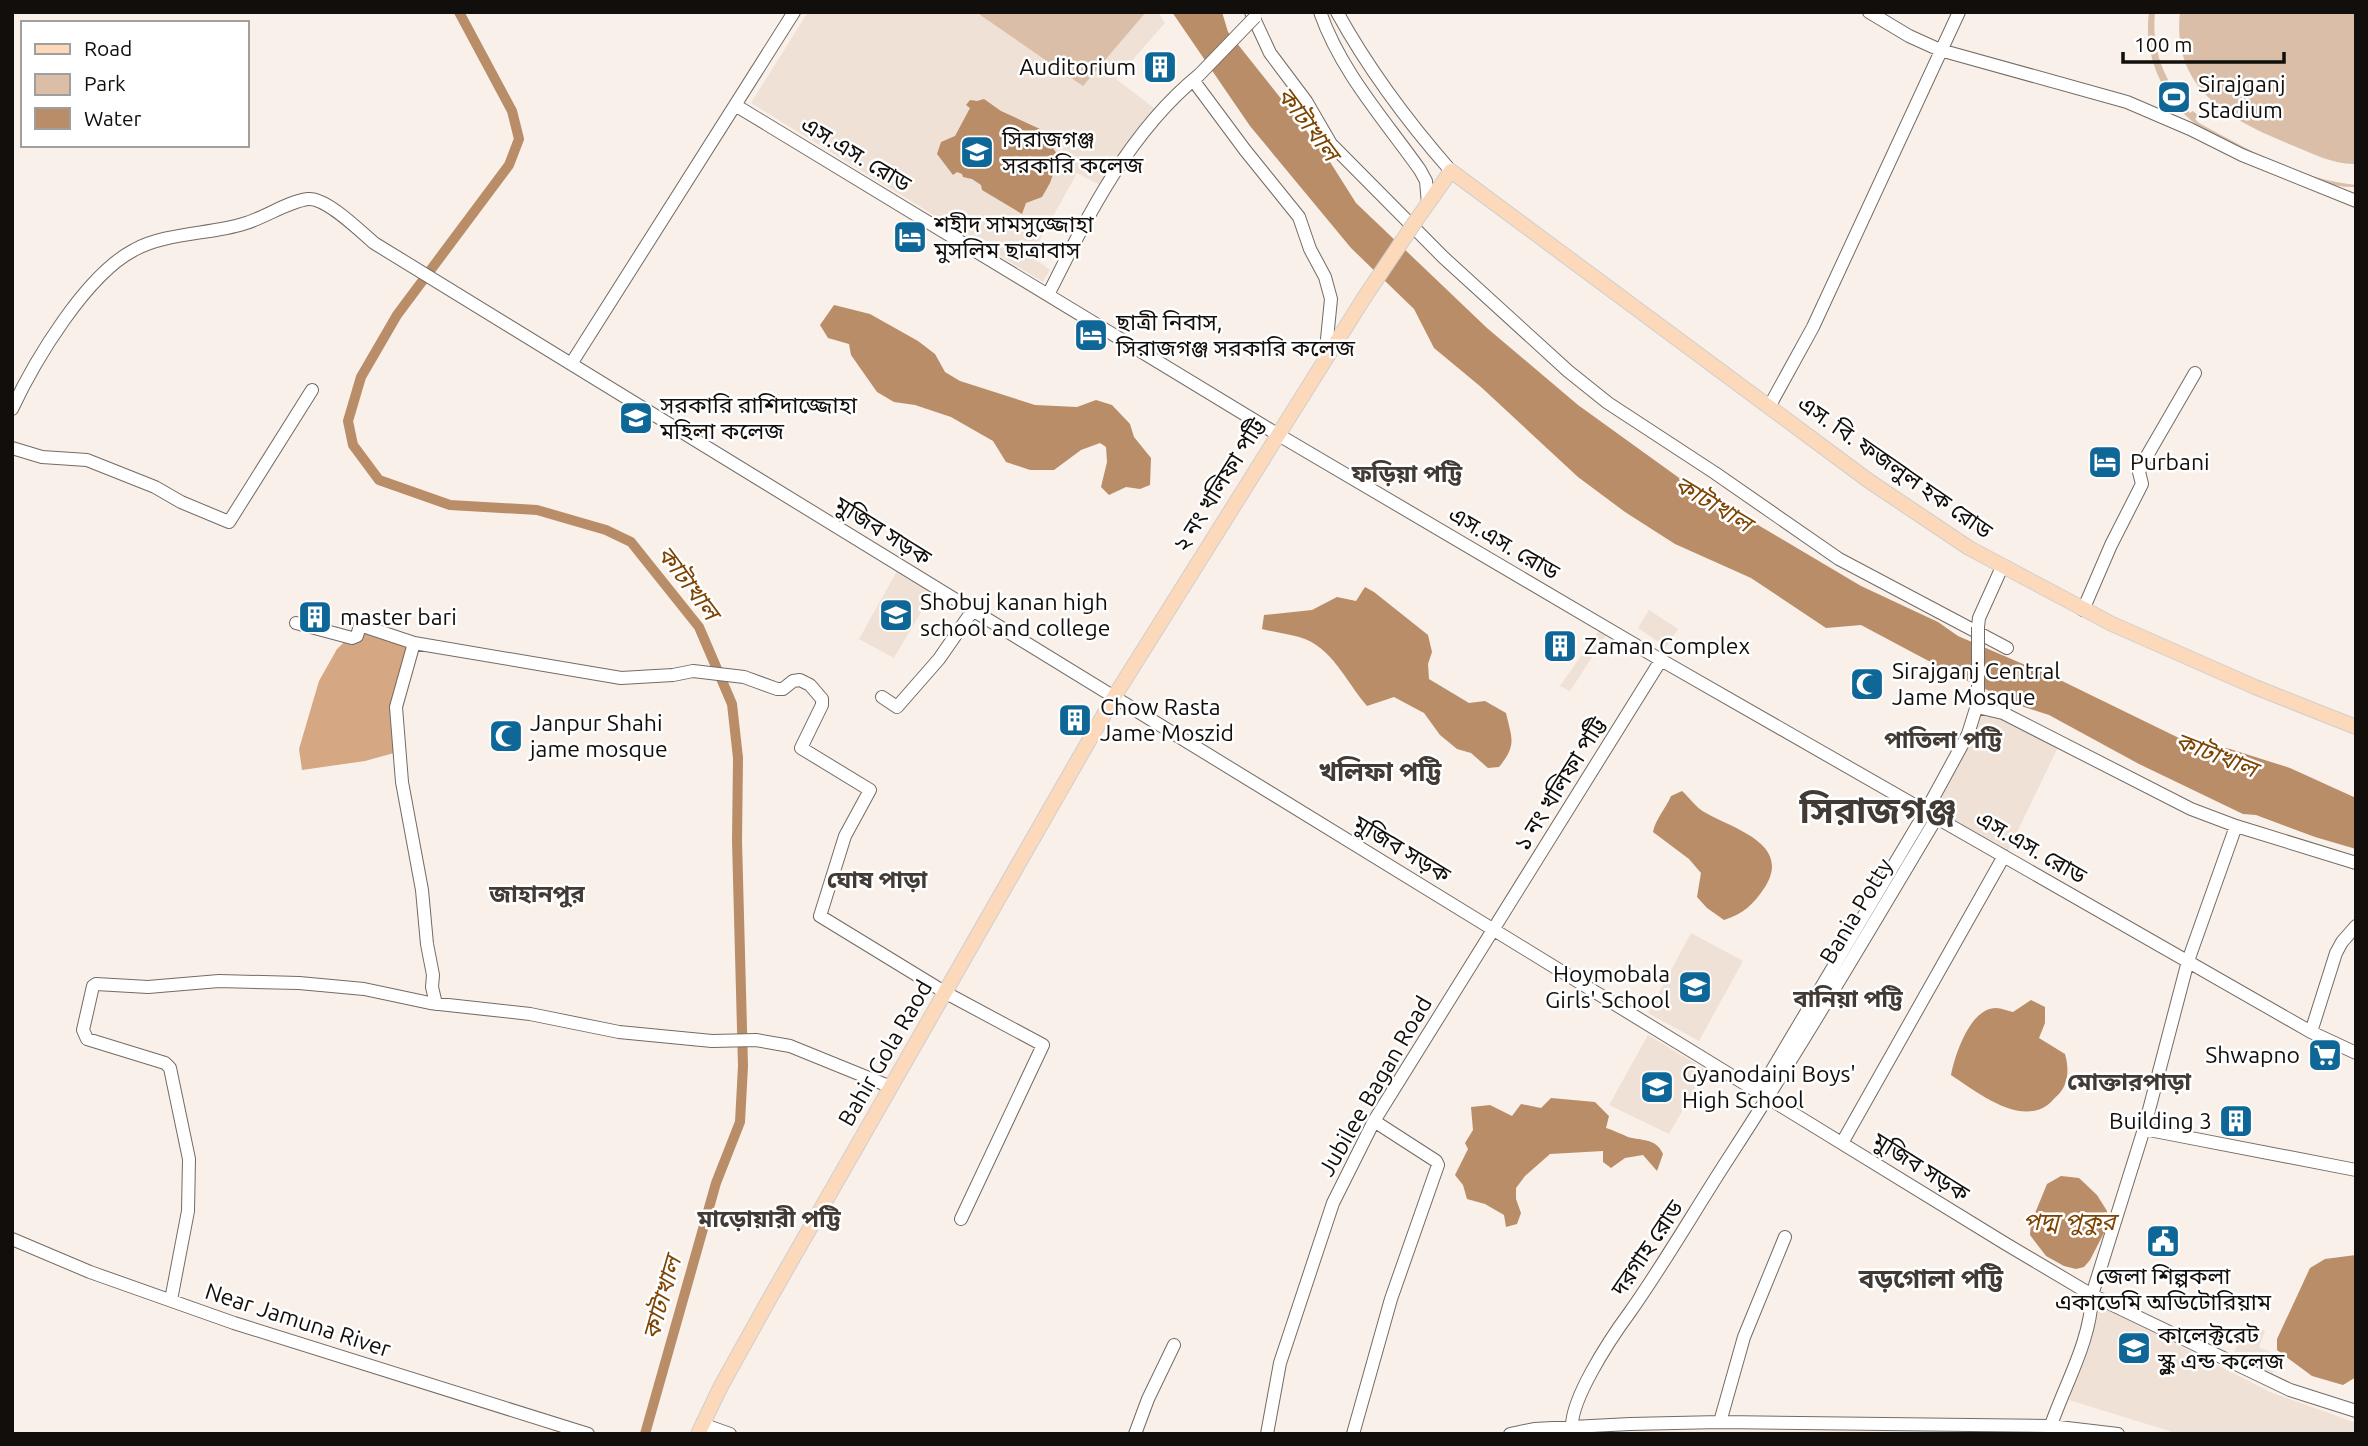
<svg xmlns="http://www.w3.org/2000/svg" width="2368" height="1446" font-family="Ubuntu,'Noto Sans Bengali',sans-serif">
<rect width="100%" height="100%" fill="#f9f0e9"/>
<path fill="#efe1d5" d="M808,12H1158L1165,23L1116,79L1158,111L1100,185L1077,173L1031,256L1050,270L1043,282L751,103Z
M897,571L933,592L894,658L859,639Z
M1649,610L1678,629L1666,647L1638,628Z
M1600,629L1607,634L1570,691L1560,686Z
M1986,701L2061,741L2006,855L1927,807Z
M1691,933L1743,961L1699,1041L1648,1013Z
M1648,1035L1706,1070L1669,1134L1609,1105Z
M2098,1304L2270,1392L2356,1423V1434H2179L2069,1400Z
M2248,1323L2265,1331L2259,1347L2281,1357L2273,1373L2233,1354Z"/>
<path fill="#dbbea7" d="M976,12H1146L1083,86Z
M2149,12H2155C2151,54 2166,81 2190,113L2193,111L2199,116L2195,119L2199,123C2249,150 2298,179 2356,185V187C2325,188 2291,172 2264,159C2246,151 2228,144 2211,134C2168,111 2142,60 2149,12Z
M2180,12H2356V164C2335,165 2313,154 2294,146C2232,121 2171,91 2180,12Z"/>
<path fill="#d5a782" d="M359,628L414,643L394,753L365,761L302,770L299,749L319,681L337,649Z"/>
<path fill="#b98d68" d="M1172,12H1222L1228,32L1325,154L1356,203L1487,328L1578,405L1682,480L1861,586L1938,622L1958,636L2058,679L2181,739L2230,749L2290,768L2356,798V849L2315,837L2256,815L2243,814L2139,764L2049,715L2024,707L1955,675L1861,625L1826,628L1751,578L1675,544L1625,512L1578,477L1481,387L1434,348L1414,309L1351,248L1250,126Z
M984,99L1001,111L1040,129L1059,157L1050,183L1042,197L1026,203L1022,214L982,190L981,185L972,179L963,177L962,174L957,172L953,175L937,154L941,142L955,136L970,108L966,105L970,100L977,101Z
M834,305L870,314L918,341L935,354L945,372L960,381L1035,405L1077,407L1096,400L1112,405L1130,424L1134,437L1151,458L1150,485L1140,489L1126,487L1109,495L1101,487L1107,462L1106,447L1100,443L1081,450L1054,470H1030L1006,462L993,441L951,417L915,405L894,402L877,392L851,355L849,344L828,338L820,325Z
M1365,587L1374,592L1428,635L1432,652L1428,664L1429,679L1469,703L1485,701L1506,713C1512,739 1517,745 1499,767L1488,768L1471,753L1457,749L1440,735L1424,713L1394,697L1367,706C1346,682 1332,646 1299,637C1287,634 1274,632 1262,629L1264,615L1312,610L1337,597L1356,601Z
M1682,791C1690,798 1696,808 1706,813C1734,829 1792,844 1765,887C1754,904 1743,914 1724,920L1707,908L1697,897L1701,873L1689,859L1653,832C1655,820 1666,808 1671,796Z
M2031,1000L2045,1007V1023L2039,1038L2065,1054C2069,1068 2069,1084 2058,1095C2054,1098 2050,1104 2046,1106C2017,1125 1974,1090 1951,1075C1955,1055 1970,1008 1996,1008C2001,1008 2008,1011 2013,1012Z
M1551,1098L1595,1102L1609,1116L1606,1128C1613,1130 1621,1134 1628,1137C1643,1141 1656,1138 1663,1154L1657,1171L1643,1155L1625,1158L1611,1168L1603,1162V1151L1550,1154L1525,1176L1516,1188V1199L1521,1213L1517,1224L1506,1227L1504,1215L1485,1204L1467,1199L1463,1185L1455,1175L1468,1149L1465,1143L1473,1130L1471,1107L1490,1105L1512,1116L1521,1104L1541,1108Z
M2061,1176L2079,1178L2097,1195L2107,1211L2108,1225L2090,1260L2084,1267L2076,1269L2064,1266L2046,1256L2030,1235L2031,1223L2047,1184Z
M2356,1255V1377L2343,1385L2312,1376L2277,1350V1339L2310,1268L2325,1259Z"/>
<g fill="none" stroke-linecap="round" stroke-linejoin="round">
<path stroke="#b98d68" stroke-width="10" d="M459,12L512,111L519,139L509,165L397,315L361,377L348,421L353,445L379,480L450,505L537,510L606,530L631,542L699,627L732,704L738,758L737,841L743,1066L740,1122L716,1183L645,1434"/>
<g stroke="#736b65" stroke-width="14">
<path id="minor" d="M1251,12L1270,53L1306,101L1331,144L1443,257L1568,371L1608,403L1715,473L1839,559L2007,648
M1320,12C1341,72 1384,119 1420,170L1426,181L1428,204
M1337,12C1369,70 1407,121 1451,171
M1869,12L1909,36L1940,50L2127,102L2190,129L2242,155L2356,201
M1193,80L1245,150L1299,217L1310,249L1325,277L1331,299L1325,359
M735,105L1277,434L1661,660L2311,1032L2356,1053
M1048,295C1088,215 1129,132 1199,75
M571,364L794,12
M1769,407L1813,327L1959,12
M12,409C35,360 86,275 134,250C164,233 211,234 243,224C265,218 286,202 308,199C326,197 360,231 374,243L2006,1244L2092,1295L2290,1390L2356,1411
M12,448L42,457L87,460L155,487L181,502L229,522L312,390
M2083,610L2111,545L2142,484L2139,472L2144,461L2195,373
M296,623L352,638L357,636L360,625L414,643
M1978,627L1979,618L2002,567
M882,697L897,707L939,659L973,610
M1977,707L2003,713L2191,809L2236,826L2356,863
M436,1004L432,987L433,975L427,944L422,890L402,782L396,707L414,643L621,678L673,675L693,671L744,677L777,689H783L793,681L800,680L810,685L822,699V705L801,748L870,790L845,836L820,916L946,993L1043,1045L961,1219
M2311,1032L2336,953L2342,942L2356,926
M1759,1092L1926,811L1968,734L1978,702
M2144,1129L2356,1170
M1842,1143L2004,856
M12,1239L90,1272L234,1323L588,1434
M171,1300L188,1211L189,1159L170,1068L165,1063L87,1039L83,1030L93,986L96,984L148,987L219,981L299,983L364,989L430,1003L530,1014L619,1032L712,1041L756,1040L790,1046L891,1087
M1720,1422L1744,1337L1785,1237
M702,1424L730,1434
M1135,1434L1148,1399L1174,1345
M1267,1434L1280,1363L1333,1203L1374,1121L1661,660
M1353,1434L1391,1299L1438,1165L1436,1161L1374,1121
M1510,1434L1534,1429L1630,1424L1720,1422L2050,1426L2118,1434
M1573,1434C1564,1407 1613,1335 1630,1312C1666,1261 1696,1208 1730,1156C1802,1045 1869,931 1937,817
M2048,1434C2062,1389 2091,1343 2092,1295L2144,1129L2188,961L2236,826"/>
</g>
<g stroke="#cfcfce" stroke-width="16">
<path id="major" d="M1417,219L1451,171L1869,481L1969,548L2112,624L2255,687L2356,727
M698,1434L721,1386L770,1298L1114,697L1364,298"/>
</g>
<use href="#minor" stroke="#fff" stroke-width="12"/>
<use href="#major" stroke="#fdd9bb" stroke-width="14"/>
<g stroke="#736b65" stroke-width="14" stroke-linecap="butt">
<path id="minor-bridge" d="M1200,74L1255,17
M1978,627V702"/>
</g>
<g stroke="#cfcfce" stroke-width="16" stroke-linecap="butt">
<path id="major-bridge" d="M1364,298L1417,219"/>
</g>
<use href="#minor-bridge" stroke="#fff" stroke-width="12"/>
<use href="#major-bridge" stroke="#fdd9bb" stroke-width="14"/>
</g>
<defs>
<g id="building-square" transform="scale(1.75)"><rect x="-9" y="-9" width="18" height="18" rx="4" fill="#0e6797" stroke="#fff"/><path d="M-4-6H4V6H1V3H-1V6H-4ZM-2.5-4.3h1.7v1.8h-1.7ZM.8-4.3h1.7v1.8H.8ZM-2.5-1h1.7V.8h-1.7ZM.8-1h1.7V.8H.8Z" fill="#fff"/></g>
<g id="stadium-square" transform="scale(1.75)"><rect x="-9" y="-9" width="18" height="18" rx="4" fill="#0e6797" stroke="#fff"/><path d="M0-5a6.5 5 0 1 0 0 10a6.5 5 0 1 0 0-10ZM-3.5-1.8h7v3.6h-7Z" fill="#fff"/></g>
<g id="university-square" transform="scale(1.75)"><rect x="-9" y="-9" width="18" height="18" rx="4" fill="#0e6797" stroke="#fff"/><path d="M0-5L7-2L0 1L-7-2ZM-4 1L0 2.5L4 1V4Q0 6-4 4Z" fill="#fff"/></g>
<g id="hotel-square" transform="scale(1.75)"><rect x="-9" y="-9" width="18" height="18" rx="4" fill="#0e6797" stroke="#fff"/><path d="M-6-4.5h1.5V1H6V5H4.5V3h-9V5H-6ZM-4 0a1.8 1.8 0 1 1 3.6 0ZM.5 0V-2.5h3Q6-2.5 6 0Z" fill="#fff"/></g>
<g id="mosque-square" transform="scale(1.75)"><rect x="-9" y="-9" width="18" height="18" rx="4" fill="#0e6797" stroke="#fff"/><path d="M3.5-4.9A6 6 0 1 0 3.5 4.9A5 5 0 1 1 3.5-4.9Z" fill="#fff"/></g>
<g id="school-square" transform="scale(1.75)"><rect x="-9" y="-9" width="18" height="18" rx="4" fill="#0e6797" stroke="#fff"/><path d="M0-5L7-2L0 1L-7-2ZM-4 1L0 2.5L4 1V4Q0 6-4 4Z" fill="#fff"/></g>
<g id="supermarket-square" transform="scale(1.75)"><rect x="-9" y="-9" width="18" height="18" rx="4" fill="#0e6797" stroke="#fff"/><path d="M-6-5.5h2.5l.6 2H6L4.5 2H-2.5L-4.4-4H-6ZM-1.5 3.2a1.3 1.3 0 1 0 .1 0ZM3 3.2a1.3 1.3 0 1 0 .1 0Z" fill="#fff"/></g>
<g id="civic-square" transform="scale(1.75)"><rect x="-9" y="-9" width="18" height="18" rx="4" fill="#0e6797" stroke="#fff"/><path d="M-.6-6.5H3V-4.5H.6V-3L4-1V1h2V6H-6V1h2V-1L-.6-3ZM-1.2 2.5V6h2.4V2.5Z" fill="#fff"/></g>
</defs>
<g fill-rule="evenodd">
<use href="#building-square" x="1160" y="67"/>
<use href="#stadium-square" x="2174" y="97"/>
<use href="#university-square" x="977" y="152"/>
<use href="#hotel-square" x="910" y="237"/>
<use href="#hotel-square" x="1091" y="335"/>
<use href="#university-square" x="636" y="418"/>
<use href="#hotel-square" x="2105" y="462"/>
<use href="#university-square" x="896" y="615"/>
<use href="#building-square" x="315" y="617"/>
<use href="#building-square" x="1560" y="646"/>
<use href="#mosque-square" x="1867" y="684"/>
<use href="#building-square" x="1075" y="720"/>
<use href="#mosque-square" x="506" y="736"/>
<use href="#school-square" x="1695" y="987"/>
<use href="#supermarket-square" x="2325" y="1055"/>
<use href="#school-square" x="1657" y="1087"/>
<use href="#building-square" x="2236" y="1121"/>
<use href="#civic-square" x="2163" y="1241"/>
<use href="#school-square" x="2134" y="1348"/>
</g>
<g text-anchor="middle" stroke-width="5" stroke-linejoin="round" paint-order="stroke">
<g font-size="23" fill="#110e0b" stroke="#fff" text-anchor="start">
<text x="1136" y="75" text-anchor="end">Auditorium</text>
<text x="2198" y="92">Sirajganj<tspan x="2198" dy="26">Stadium</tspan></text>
<text x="1002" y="147">সিরাজগঞ্জ<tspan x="1002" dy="26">সরকারি কলেজ</tspan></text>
<text x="934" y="232">শহীদ সামসুজ্জোহা<tspan x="934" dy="26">মুসলিম ছাত্রাবাস</tspan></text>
<text x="1116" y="330">ছাত্রী নিবাস,<tspan x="1116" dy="26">সিরাজগঞ্জ সরকারি কলেজ</tspan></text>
<text x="660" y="413">সরকারি রাশিদাজ্জোহা<tspan x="660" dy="26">মহিলা কলেজ</tspan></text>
<text x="2130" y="470">Purbani</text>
<text x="920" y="610">Shobuj kanan high<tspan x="920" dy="26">school and college</tspan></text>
<text x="340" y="625">master bari</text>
<text x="1584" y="654">Zaman Complex</text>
<text x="1892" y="679">Sirajganj Central<tspan x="1892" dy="26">Jame Mosque</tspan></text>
<text x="1100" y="715">Chow Rasta<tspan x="1100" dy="26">Jame Moszid</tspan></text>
<text x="530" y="731">Janpur Shahi<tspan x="530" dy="26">jame mosque</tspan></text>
<text x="1670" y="982" text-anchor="end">Hoymobala<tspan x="1670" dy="26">Girls' School</tspan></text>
<text x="2300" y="1063" text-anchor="end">Shwapno</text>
<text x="1682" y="1082">Gyanodaini Boys'<tspan x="1682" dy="26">High School</tspan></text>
<text x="2212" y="1129" text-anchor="end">Building 3</text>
<text x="2163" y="1284" text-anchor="middle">জেলা শিল্পকলা<tspan x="2163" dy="26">একাডেমি অডিটোরিয়াম</tspan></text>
<text x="2158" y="1343">কালেক্টরেট<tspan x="2158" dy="26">স্কুল এন্ড কলেজ</tspan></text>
</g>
<g font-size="23" fill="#110e0b" stroke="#fff">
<text transform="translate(856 154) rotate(31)" y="8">এস.এস. রোড</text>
<text transform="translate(1895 467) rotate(35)" y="8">এস. বি. ফজলুল হক রোড</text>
<text transform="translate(1219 485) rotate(-58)" y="8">২ নং খলিফা পট্টি</text>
<text transform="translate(883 531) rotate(32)" y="8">মুজিব সড়ক</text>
<text transform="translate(1504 543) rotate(30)" y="8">এস.এস. রোড</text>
<text transform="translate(1560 784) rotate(-58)" y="8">১ নং খলিফা পট্টি</text>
<text transform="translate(2031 847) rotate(30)" y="8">এস.এস. রোড</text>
<text transform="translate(1402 849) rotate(31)" y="8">মুজিব সড়ক</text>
<text transform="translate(1856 911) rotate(-59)" y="8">Bania Potty</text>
<text transform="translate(885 1053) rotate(-60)" y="8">Bahir Gola Raod</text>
<text transform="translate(1375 1086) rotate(-60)" y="8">Jubilee Bagan Road</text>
<text transform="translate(1921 1167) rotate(32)" y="8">মুজিব সড়ক</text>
<text transform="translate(1647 1248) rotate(-56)" y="8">দরগাহ রোড</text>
<text transform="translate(298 1320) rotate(18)" y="8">Near Jamuna River</text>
</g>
<g font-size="24" font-style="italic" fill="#7d4402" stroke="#fff">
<text transform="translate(1308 124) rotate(53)" y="8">কাটাখাল</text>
<text transform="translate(1713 504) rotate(31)" y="8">কাটাখাল</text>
<text transform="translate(688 583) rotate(53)" y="8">কাটাখাল</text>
<text transform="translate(2216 755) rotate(21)" y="8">কাটাখাল</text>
<text x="2069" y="1230">পদ্ম পুকুর</text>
<text transform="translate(662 1298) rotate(-74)" y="8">কাটাখাল</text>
</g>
<g font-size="24" font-weight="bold" fill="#413a35" stroke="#fff">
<text x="1407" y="482">ফড়িয়া পট্টি</text>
<text x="1943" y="748">পাতিলা পট্টি</text>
<text x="877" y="888">ঘোষ পাড়া</text>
<text x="537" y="902">জাহানপুর</text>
<text x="1848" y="1007">বানিয়া পট্টি</text>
<text x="2129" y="1090">মোক্তারপাড়া</text>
<text x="769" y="1227">মাড়োয়ারী পট্টি</text>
</g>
<g font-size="26" font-weight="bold" fill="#413a35" stroke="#fff">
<text x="1380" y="781">খলিফা পট্টি</text>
<text x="1931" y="1288">বড়গোলা পট্টি</text>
</g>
<g font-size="37" font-weight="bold" fill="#413a35" stroke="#fff">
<text x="1878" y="823">সিরাজগঞ্জ</text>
</g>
</g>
<rect width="2368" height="1446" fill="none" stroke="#110e0b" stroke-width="28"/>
<rect x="21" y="21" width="228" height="126" fill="#ffffff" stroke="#a09f9d" stroke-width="2"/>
<rect x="35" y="44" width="35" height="10" fill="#fdd9bb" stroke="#a09f9d" stroke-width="2"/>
<text x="84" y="56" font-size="21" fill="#110e0b">Road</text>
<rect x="35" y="74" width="35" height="21" fill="#dbbea7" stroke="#a09f9d" stroke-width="2"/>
<text x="84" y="91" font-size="21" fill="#110e0b">Park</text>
<rect x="35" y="108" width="35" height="21" fill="#b98d68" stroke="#a09f9d" stroke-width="2"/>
<text x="84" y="126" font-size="21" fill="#110e0b">Water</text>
<path d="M2123 52v10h161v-10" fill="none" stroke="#110e0b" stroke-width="3.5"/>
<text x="2134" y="52" font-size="21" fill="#110e0b" stroke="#ffffff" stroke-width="5" paint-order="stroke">100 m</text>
</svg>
